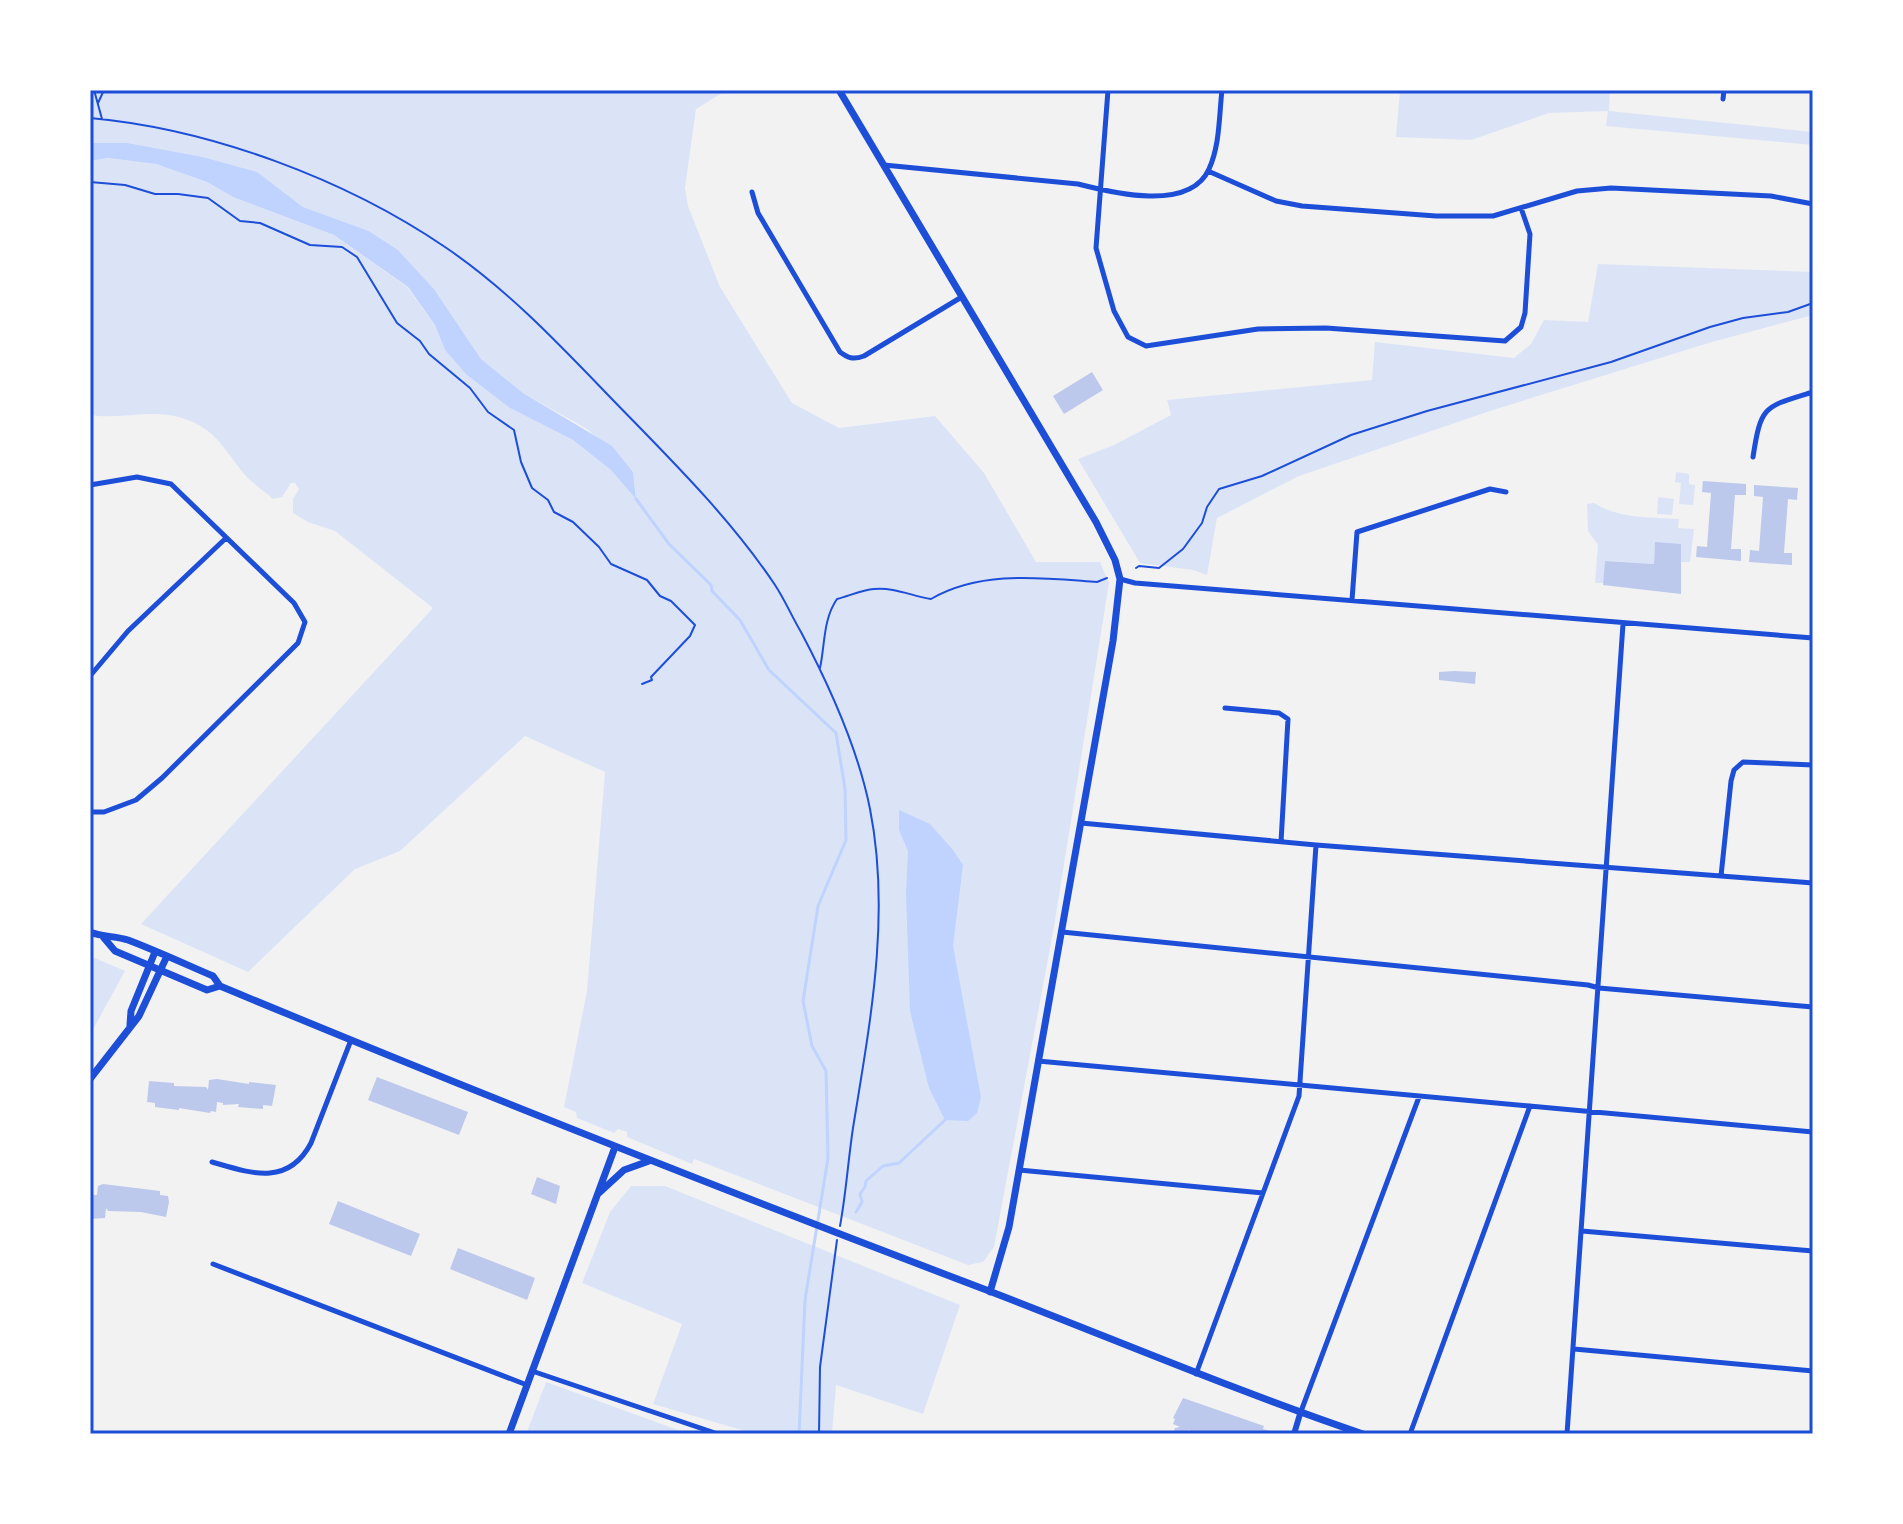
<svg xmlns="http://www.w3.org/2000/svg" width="1903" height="1524" font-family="Arial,sans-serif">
<rect width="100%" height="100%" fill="#f2f2f2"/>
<path fill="#dbe4f7" d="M90,90H727L696,109L685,188L688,206L720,287L792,403L839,428L935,416L984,473L1036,562H1100L1109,583L1054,927L994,1247L983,1262L968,1265L694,1159L692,1164L627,1137V1132L618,1129L614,1133L577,1118L576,1112L564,1107L587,991L605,772L525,736L400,851L355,869L248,972L141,924L433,608L335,531L308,522L293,513V499L299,489L295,483H291L282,497L273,499C264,491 253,484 245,475C224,450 217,429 182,418C153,408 120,420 90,415V161L108,158L156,164L207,182L233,197L334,235L407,287L435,325L445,350L510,408L573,440L611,470L636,497L633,472L587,429L523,393L481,359L434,289L398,250L369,231L303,207L256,172L203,157L128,143H90Z
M1400,90H1610L1609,111L1813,132V145L1606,126L1608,111L1549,113L1471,140L1396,137Z
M1598,264L1813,272V315L1712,342L1493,410L1299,476L1217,518L1207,575L1193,570L1140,563L1078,459L1114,445L1171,415L1167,400L1372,380L1375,342L1514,358L1531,344L1544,320L1588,322Z
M1676,472L1689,474V484L1695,485L1693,505L1679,504L1681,483L1675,482Z
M1658,497L1674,499L1672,515L1657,514Z
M1594,503C1620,519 1649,517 1679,519L1678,528L1694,529L1690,562H1680L1655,543L1654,564L1606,561L1603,583H1595L1598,545L1588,531L1587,504Z
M90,956L125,971L90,1035Z
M631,1186H665L960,1305L923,1414L836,1385L832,1434H755L653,1404L682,1324L582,1283L610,1212Z
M546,1382L689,1434H526Z"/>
<path fill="#bfd3fe" d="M90,143H128L203,157L257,172L303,207L369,231L398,250L434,289L481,359L523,393L612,446L633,472L636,499L611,470L573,440L510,408L467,375L445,350L435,325L408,287L334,235L233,197L207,182L156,164L108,158L90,161Z
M899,810L930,824L953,850L963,865L953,946L981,1097L977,1113L968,1121L945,1120L929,1088L910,1011L906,894L908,851L899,830Z"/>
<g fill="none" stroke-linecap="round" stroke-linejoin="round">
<path stroke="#bfd3fe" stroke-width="3" d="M636,499L669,544L711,585L712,591L740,620L769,670L836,733L845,789L846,840L818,906L803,1001L812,1046L826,1071L828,1158L805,1300L799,1434
M856,1212L862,1202L860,1194L865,1187L866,1181L883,1166L899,1163L945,1120"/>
</g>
<path fill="#bdc9ec" d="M1092,372L1103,390L1064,414L1053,396Z
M1703,481L1746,484V495H1735L1731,549H1741V561L1696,557L1697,546L1707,547L1711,493L1702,492Z
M1754,485L1798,488L1797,500L1788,499L1784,553H1792V565L1749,562L1750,550L1759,551L1763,497L1754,496Z
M1655,542L1681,544V594L1603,585L1605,561L1654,564Z
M1454,671L1476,672L1475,684L1439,680V672Z
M377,1077L468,1112L459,1135L368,1100Z
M217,1079L249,1084V1082L276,1085L272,1106L263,1105V1109L238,1107L239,1104L223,1105V1103L217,1102L216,1112L211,1111L210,1113L179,1108V1110L155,1107V1103L147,1102L149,1081L174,1083V1086L206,1087L208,1090L209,1080Z
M537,1177L560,1186L556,1204L531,1194Z
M103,1184L160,1191V1195L168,1196L169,1202L166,1217L141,1212L108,1211L106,1208L105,1218L90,1219V1195H97L98,1186Z
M338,1201L420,1234L411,1256L329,1224Z
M458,1248L535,1278L527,1300L450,1269Z
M1183,1398L1264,1426L1263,1429L1270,1431L1269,1434H1198L1188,1430L1187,1434H1173L1175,1428L1180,1427L1173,1424L1175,1419L1173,1418Z"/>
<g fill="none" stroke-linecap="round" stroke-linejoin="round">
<path stroke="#1d4ed8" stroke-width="2" d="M94,90L102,119
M98,103L104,90
M90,118C211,129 345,179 445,247C507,289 558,343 609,396C667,456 729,516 775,585C785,600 792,617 801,632C830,687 858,748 870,809C891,915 870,1023 853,1128C848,1161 846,1194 840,1226
M90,182L125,185L155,194H178L208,198L240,221L260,223L310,245L342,247L357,257L397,323L420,341L429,354L470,388L488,412L514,430L521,462L532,488L548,500L554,512L573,522L599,547L611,564L647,580L660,596L671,601L695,625L690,636L651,677L652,680L642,684
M1136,568L1139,566L1159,568L1183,549L1202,523L1207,507L1219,489L1262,476L1351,435L1427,411L1611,362L1710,327L1743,318L1788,312L1813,303
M820,668C825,645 823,619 837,599C849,596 862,590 874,589C894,587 912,596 931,599C981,570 1041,578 1097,582L1107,578
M819,1434L820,1367L837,1240"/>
<path stroke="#1d4ed8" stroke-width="5" d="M1108,90L1096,248L1114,311L1128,337L1146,346L1258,329L1326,328L1505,341L1521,327L1525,313L1530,234L1521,208
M1723,99L1724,90
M884,165L1078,184C1113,193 1190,212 1209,169C1220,145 1219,116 1222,90
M1208,171L1276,201L1302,206L1436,216H1493L1577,191L1611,188L1771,196L1813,204
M752,192L758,213L840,352C848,358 853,360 864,356L960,298
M1753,457C1761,405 1764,407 1813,392
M90,485L137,477L171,484L294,603L305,622L298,643L162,778L136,800L104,812H90
M1120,579L1135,583L1813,638
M1352,600L1357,532L1490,489L1506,492
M90,676L128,631L226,538
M1225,708L1279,713L1288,719L1281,842
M1081,823L1316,845L1813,883
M1721,876L1731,781L1734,770L1743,762L1813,765
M1062,932L1588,985L1599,988L1813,1007
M1038,1061L1813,1132
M212,1162C250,1173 288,1187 311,1143L351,1040
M1019,1170L1263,1193
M1582,1231L1813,1251
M213,1264L527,1385
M1574,1349L1813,1371
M532,1371L718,1434
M1196,1374L1299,1096L1316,845
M1300,1414L1419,1097
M1410,1434L1530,1106
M1567,1434L1623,624"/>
<path stroke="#1d4ed8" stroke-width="6" d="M1294,1434L1300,1414"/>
<path stroke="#1d4ed8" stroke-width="7" d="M839,90L1096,522L1115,560L1120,579L1113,641L1009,1227L990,1292
M90,932C103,937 115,936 128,940C157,951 185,964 213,976L220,986C475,1092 731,1193 989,1291C1114,1339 1236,1391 1363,1434
M104,938L115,951L207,990L220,986
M130,1025L131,1011L155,952
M90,1079L139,1016L167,956
M599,1193L624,1170L649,1161
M509,1434L615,1147"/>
</g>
<rect width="1903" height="1524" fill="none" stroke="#ffffff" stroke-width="184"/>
<rect x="92" y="92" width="1719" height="1340" fill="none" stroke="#1d4ed8" stroke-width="3"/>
</svg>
